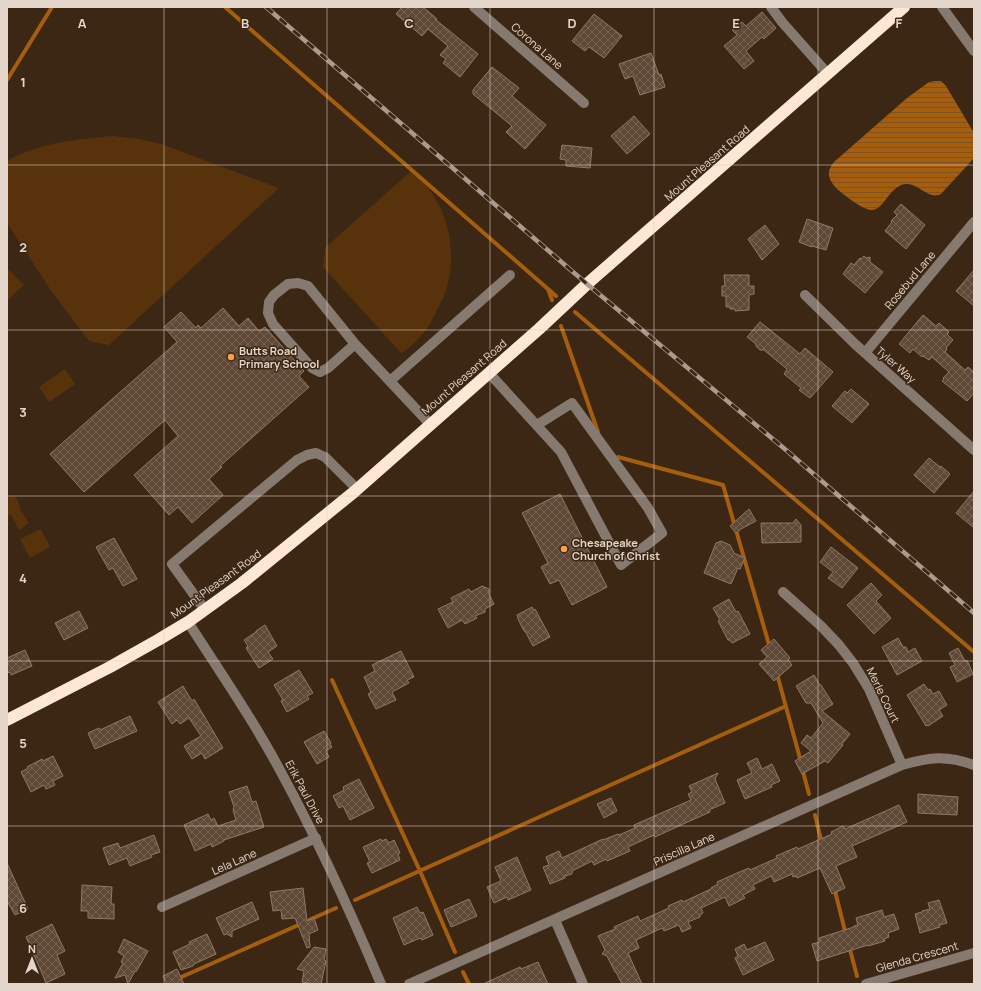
<svg xmlns="http://www.w3.org/2000/svg" width="981" height="991" font-family="Manrope,sans-serif">
<defs>
<pattern id="water-rules" width="6" height="5" patternUnits="userSpaceOnUse"><rect width="6" height="5" fill="#a55e0d"/><path d="M0 2.5h6" fill="none" stroke="#7e5220"/></pattern>
<pattern id="building-cross-hatch" width="8" height="8" patternUnits="userSpaceOnUse"><rect width="8" height="8" fill="#5f4835"/><path d="M0 0l8 8M0 8l8-8" fill="none" stroke="#766251"/></pattern>
</defs>
<rect width="100%" height="100%" fill="#3c2715"/>
<path fill="#58320b" d="M113,136L139,139L161,144L279,188L109,345L89,341L52,292L7,223V161C38,143 77,139 113,136Z
M411,171C419,177 426,184 432,193C450,220 456,255 447,287C445,295 440,304 436,312C432,320 428,328 422,335C416,342 409,348 401,353L323,267L325,248Z
M7,268L24,285L7,301Z
M65,369L75,384L49,402L39,387Z
M14,496L17,499L20,509L29,523L19,530L11,515L7,516V497Z
M41,529L50,547L30,558L20,539Z"/>
<path fill="url(#water-rules)" d="M935,81H941L946,86L974,133V158L941,194C929,200 920,185 908,184C888,183 884,216 867,209C861,207 856,203 851,200C845,195 835,189 831,181C827,174 829,168 834,162L907,98L929,82Z"/>
<g fill="none" stroke-linecap="round" stroke-linejoin="round">
<path stroke="#a55e0d" stroke-width="4" d="M225,7L556,296
M7,80L52,7
M548,289L552,300
M575,312L974,652
M561,326L598,432
M618,457L723,485L770,648
M777,674L801,762
M332,680L420,871L455,952
M802,768L809,794
M815,815L822,844
M834,887L846,935
M355,900L786,706
M309,920L336,908
M849,946L857,976
M463,972L469,984
M177,979L303,923"/>
</g>
<path fill="url(#building-cross-hatch)" stroke="#917864" d="M402,7H423L437,19L436,20L478,54L460,77L443,63L446,59L440,55L448,46L428,29L422,36L396,14Z
M762,12L776,28L764,39L762,37L746,51L754,61L744,69L724,46L737,35L732,30L742,22L746,26Z
M594,14L622,36L604,58L589,47L585,51L572,41Z
M651,53L659,75L661,74L665,87L640,95L633,76L625,79L619,64Z
M492,67L519,88L512,96L546,125L525,149L506,132L512,126L473,94V90Z
M634,116L650,134L627,154L611,136Z
M562,145L592,148L590,168L566,166V160L560,159Z
M901,204L925,225L906,249L885,231L892,222L891,221L897,215L894,212Z
M807,219L833,228L826,250L812,246V247L799,242Z
M765,225L779,244L762,260L748,239Z
M864,256L866,258L870,257V262L883,272L865,293L843,274L851,263L854,265L860,258L861,259Z
M974,270V306L956,291Z
M724,275H749V286H754V294L749,295V310L735,311V309H730V307H726V296H722V286H725Z
M223,308L239,326L248,318L259,331L265,327L304,371L299,376L309,387L220,466L222,467L209,479L223,495L192,523L178,507L169,515L134,475L178,436L165,420L84,492L50,454L177,342L164,327L181,312L196,328L198,325L201,328Z
M923,315L936,326L939,323L949,332L947,334L953,340L946,348L947,349L945,352L965,370L968,367L974,372V393L967,401L942,381L944,379L943,378L949,372L932,357L929,360L923,356L922,357L913,349L910,353L899,344Z
M760,322L800,354L805,348L833,372L810,398L799,390L801,388L784,374L787,369L764,350H760L756,346V344L747,337Z
M851,389L869,404L852,423L832,406L845,391L847,393Z
M929,458L940,467L941,466L950,474L934,493L914,475Z
M974,491V528L956,513Z
M560,494L607,587L572,605L559,580L550,584L541,567L548,563L522,513Z
M749,509L756,521L741,529L736,533L730,526Z
M796,519L801,525V542L762,543L761,523H793Z
M114,538L137,579L123,586L113,568L109,570L96,547Z
M721,541L730,545L734,553L745,558L740,569L738,568L731,584L704,573L716,543Z
M831,547L858,568L842,588L828,578L833,572L820,562Z
M871,583L882,595L876,601L891,618L874,634L847,605Z
M482,586L489,589V594L494,604L485,609V612L475,616L477,618L465,624L462,620L448,628L438,609L453,602L451,598L469,589L471,592Z
M729,599L736,612L738,611L750,634L732,643L730,640H728L718,621L720,620L713,608Z
M532,607L533,610L535,609L550,637L533,646L525,631H524L518,619V618L517,615Z
M79,611L88,628L64,640L55,623Z
M265,625L277,646L268,652L273,659L259,668L246,648L248,646L244,640L256,632V631Z
M898,638L903,647H906L908,652L915,648L922,661L897,675L882,647Z
M774,639L790,658L788,660L792,665L774,681L759,664L767,657L761,650Z
M958,648L965,661L967,660L973,674L957,682L950,667L955,665L949,653Z
M25,650L32,666L11,675L10,672L7,673V658Z
M401,651L414,677L407,680L409,683L392,692L396,700L376,709L368,694L371,692L364,677L375,671L372,665Z
M299,670L313,693L307,696L309,699L287,712L281,701L283,700L274,685Z
M814,675L820,685H821L833,704L822,711L850,734L842,744L843,745L828,763L825,761L802,774L795,761L811,751L801,743L807,735L811,738L823,723L811,703H806L796,686Z
M924,684L928,690L930,689L933,694L939,691L947,705L939,710L943,716L928,726V725L926,726L907,695Z
M183,686L192,701L194,699L223,748L205,759L202,753L192,759L184,746L201,736L189,718L180,724L177,720L172,724L158,702Z
M130,716L137,731L95,749L88,733L99,728L100,730Z
M324,731L331,743L330,744L332,747L326,751L329,757L317,764L304,742Z
M53,756L63,776L53,781L55,785L46,789L44,785L31,792L21,772L28,768L27,767L42,759L43,761Z
M757,758L762,769L772,764L780,781L771,785L772,787L745,799L737,780L752,773L747,763Z
M718,773L715,779L725,803L709,810L710,812L681,825L655,837L654,835L628,847L630,851L607,861L606,859L594,865L592,861L572,871V874L565,876V878L550,884L543,867L549,865L546,857L559,851L562,858L603,839V840L618,834L619,835L635,828L634,825L691,800L688,794L692,792L689,786Z
M359,779L374,808L350,820L343,806L339,808L333,796L344,790L343,787Z
M247,786L252,802L256,801L264,827L224,840V841L212,847L211,844L195,851L184,825L208,814L211,820L214,818L218,826L236,820L233,810L234,807L229,792Z
M918,794L958,797L957,815L918,813Z
M611,798L617,811L604,818L597,804Z
M899,805L907,822L852,846L857,857L836,866L845,888L832,894L820,868L797,878L796,876L793,877L792,874L774,882L771,876L753,885L755,889L743,895L745,898L729,906L725,897L701,908L703,913L700,915V917L688,922L691,928L682,932L679,925L664,931L662,928L636,940L639,948L628,953L642,984H622L616,972H615L607,956L602,954L605,950L598,936L615,929L614,927L638,916L640,921L669,908L668,906L682,900L683,902L711,889V888L718,884L717,882L737,873L749,868L750,870L777,858L776,856L797,847L798,849L832,834L831,832L843,826L845,829Z
M154,835L160,852L151,855L152,857L130,866L127,858L109,865L103,848L118,843L120,848Z
M381,839L382,841L386,839L389,843L394,840L400,853L398,854L400,860L372,873L367,863L370,862L363,847Z
M517,857L531,890L508,900L507,897L494,903L487,887L501,881L495,867Z
M7,863L28,909L15,915L7,901Z
M82,885L112,887L111,904H114V919L88,918V911H81Z
M303,888L307,921L314,918L318,930L309,934L310,947L307,948L295,918L282,919L281,910L273,911L270,892Z
M469,899L477,916L451,927L444,910Z
M939,900L947,923L939,925L940,927L920,933L915,914L922,912V911L930,909L928,903Z
M252,902L259,919L232,931V937L227,934L224,935L216,918Z
M417,907L420,913L423,912L433,935L422,940L420,938L404,945L393,918Z
M882,910L884,917L894,914L899,929L888,933L889,937L884,939L885,941L868,946V945L817,961L812,944L820,942L819,938L854,927V926L858,925L856,918Z
M52,924L65,951L57,955L65,974L46,983L41,971L26,937Z
M207,934L216,954L194,964L193,966L181,970L173,952L190,944L189,942Z
M124,939L148,951L136,972L135,971L128,984L125,975L115,978L123,963L121,962L124,956L118,952Z
M765,942L774,960L743,975L735,958L738,956L735,949L744,944L747,950Z
M314,947L326,949L324,960L326,961L321,984H313L302,982L304,971L297,969Z
M538,962L548,984H483L520,967L521,969Z
M177,969L184,984H167L163,976Z"/>
<g fill="none" stroke-linecap="round" stroke-linejoin="round">
<path stroke="#857970" stroke-width="10" d="M474,7L584,103
M771,7L782,22L828,74
M942,7L974,51
M805,295L855,344L974,450
M355,344L328,368L320,372L312,368L273,324L268,313L269,302L274,295L288,284L298,283L308,286L355,344L430,424
M865,353L974,222
M489,373L561,452L621,565L662,533L648,508L572,403L537,425
M390,381L510,275
M783,592L821,626L839,645L853,663L869,689L902,765
M205,610L172,564L297,460L307,455L316,453L325,457L357,489
M188,622C220,672 254,721 282,774C319,842 351,913 381,984
M162,907L316,838
M555,920L583,984
M409,984L902,765C930,757 946,755 974,765
M866,984L974,953"/>
<path stroke="#fee7d5" stroke-width="12" d="M7,720L110,667L158,640L188,622L242,583L354,492L539,329L587,284L904,7"/>
<g stroke="#aa9a8d" stroke-width="4.5">
<path id="rail" d="M266,7L587,284L786,450L974,613"/>
</g>
<use href="#rail" stroke="#3c2715" stroke-width="3" stroke-dasharray="9" stroke-linecap="butt"/>
</g>
<path fill="none" stroke="#e4d6cb" stroke-width="1" stroke-opacity="0.55" d="M164,7V984M327,7V984M490,7V984M654,7V984M818,7V984M7,165H974M7,330H974M7,496H974M7,661H974M7,826H974"/>
<g fill="#f9a04d" stroke="#3c2715" stroke-width="1.5">
<circle cx="231" cy="357" r="4"/>
<circle cx="564" cy="549" r="4"/>
</g>
<g text-anchor="middle" stroke-width="3" stroke-linejoin="round" paint-order="stroke">
<g font-size="11" fill="#e4d6cb" stroke="#3c2715">
<text transform="translate(537 46) rotate(41)" y="4">Corona Lane</text>
<text transform="translate(707 163) rotate(-41)" y="4">Mount Pleasant Road</text>
<text transform="translate(910 280) rotate(-50)" y="4">Rosebud Lane</text>
<text transform="translate(896 365) rotate(41)" y="4">Tyler Way</text>
<text transform="translate(464 377) rotate(-41)" y="4">Mount Pleasant Road</text>
<text transform="translate(216 584) rotate(-36)" y="4">Mount Pleasant Road</text>
<text transform="translate(883 695) rotate(64)" y="4">Merle Court</text>
<text transform="translate(305 792) rotate(62)" y="4">Erik Paul Drive</text>
<text transform="translate(684 849) rotate(-24)" y="4">Priscilla Lane</text>
<text transform="translate(234 862) rotate(-24)" y="4">Lela Lane</text>
<text transform="translate(917 957) rotate(-16)" y="4">Glenda Crescent</text>
</g>
<g font-size="11" font-weight="bold" fill="#e4d6cb" stroke="#3c2715" text-anchor="start">
<text x="239" y="355">Butts Road<tspan x="239" dy="13">Primary School</tspan></text>
<text x="572" y="547">Chesapeake<tspan x="572" dy="13">Church of Christ</tspan></text>
</g>
</g>
<g font-size="13" text-anchor="middle" font-weight="bold" fill="#e4d6cb" stroke="#3c2715" stroke-width="3" stroke-linejoin="round" paint-order="stroke">
<text x="82" y="28">A</text>
<text x="245" y="28">B</text>
<text x="409" y="28">C</text>
<text x="572" y="28">D</text>
<text x="736" y="28">E</text>
<text x="899" y="28">F</text>
<text x="23" y="87">1</text>
<text x="23" y="252">2</text>
<text x="23" y="417">3</text>
<text x="23" y="583">4</text>
<text x="23" y="748">5</text>
<text x="23" y="913">6</text>
</g>
<rect width="981" height="991" fill="none" stroke="#e4d6cb" stroke-width="16"/>
<g transform="translate(32 959)" stroke="#3c2715" stroke-width="3" paint-order="stroke">
<path d="M0-3L7 15L0 10L-7 15Z" fill="#e4d6cb"/>
<text y="-6" font-size="11" font-weight="bold" text-anchor="middle" fill="#e4d6cb">N</text>
</g>
</svg>
